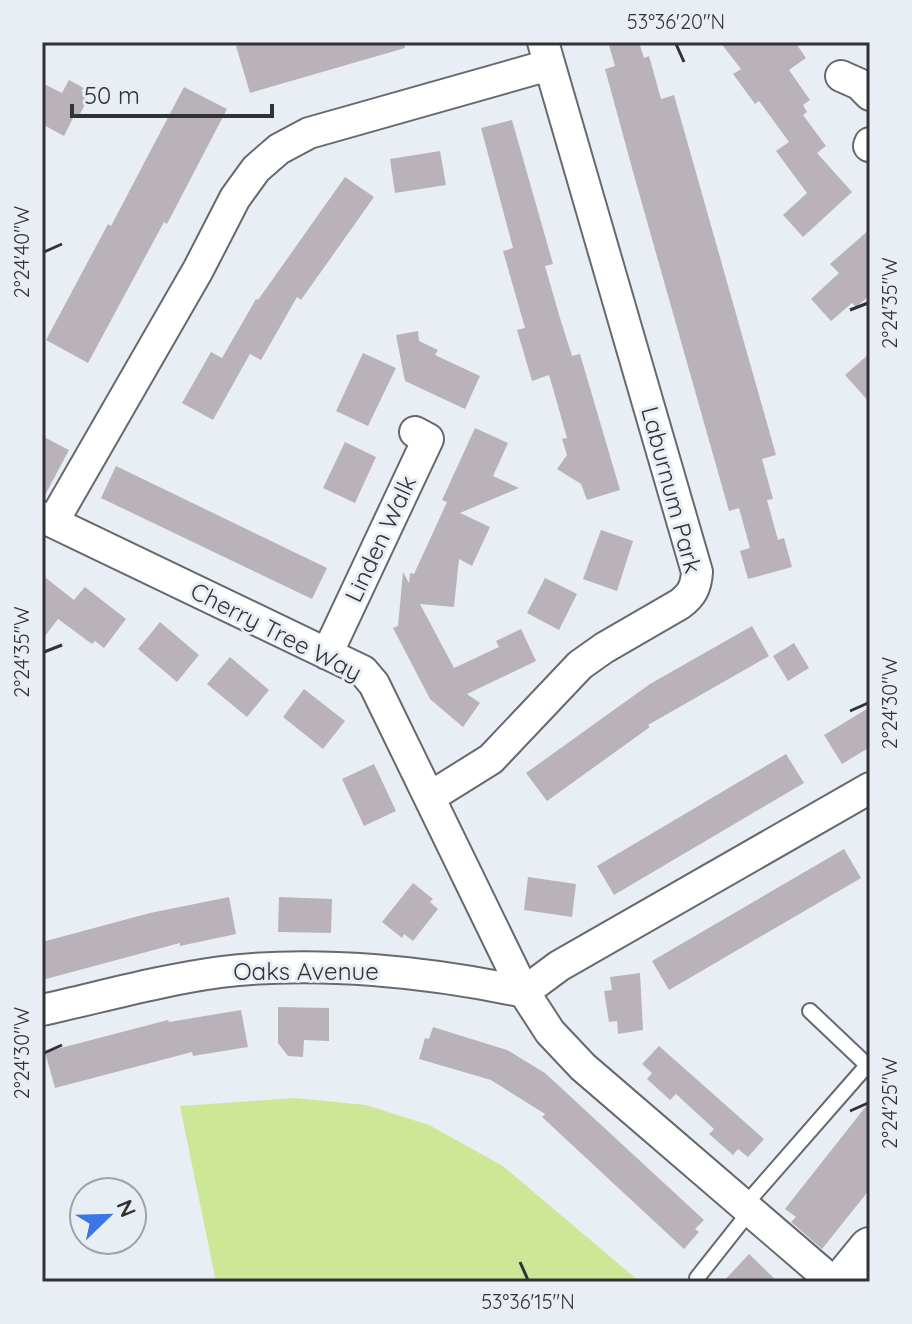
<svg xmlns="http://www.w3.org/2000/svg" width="912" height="1324" font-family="Quicksand,sans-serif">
<rect width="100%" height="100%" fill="#e9eef5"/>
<path fill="#cee796" d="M295,1098L366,1105L429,1125L503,1166L640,1282H216L180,1106Z"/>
<path fill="#b9b3b9" d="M250,42H404L405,48L250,93L236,46Z
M608,42H639L644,58L649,56L661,99L674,95L776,455L762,459L773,499L767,500L778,540L784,538L792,567L748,579L740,551L750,548L739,508L729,511L635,179L605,69L615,66Z
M720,42H795L806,58L789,70L810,100L803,105L807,112L803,115L826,146L817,153L852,192L803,237L783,215L807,193L776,151L789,142L759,101L755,104L733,74L741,69Z
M69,80L91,92L78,118L74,116L64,136L42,124V83L62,93Z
M184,87L227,109L167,224L164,222L88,363L46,340L108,224L111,226Z
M512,120L553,264L545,266L560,318L572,356L580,354L620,490L587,500L581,484L557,469L567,455L562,439L567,438L556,399L549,375L532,381L517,330L525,328L503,251L513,248L481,128Z
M440,151L446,185L395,193L390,159Z
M345,177L374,197L301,300L297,297L261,360L250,354L213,420L182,403L211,352L222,358L256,299L258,300Z
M870,229V295L856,307L852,303L831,321L811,299L839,273L830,264Z
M418,331L419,341L438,350L435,355L480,376L465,409L405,381L396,335Z
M363,353L396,368L368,426L336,411Z
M870,353V403L845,375Z
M475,428L508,443L493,476L519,488L460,513L490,527L472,566L459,559L454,607L420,604L454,668L499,647L496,641L521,629L536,661L467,694L480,703L463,727L430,699L393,628L398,626L403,572L409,583L410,573L414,574L447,502L442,500Z
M42,436L69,450L43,499H42Z
M345,442L376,457L355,503L323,488Z
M116,466L327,568L312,599L101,498Z
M601,530L633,541L617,591L583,579Z
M42,575L74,600L85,587L126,619L104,648L95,641L92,644L58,619L42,640Z
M545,578L577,594L559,630L527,613Z
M160,622L199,655L177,682L138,649Z
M752,626L769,656L648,725L650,727L547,801L526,773L650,684Z
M794,643L809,668L788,681L773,656Z
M230,657L269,690L247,717L207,684Z
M304,689L345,721L323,749L283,717Z
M870,707V747L842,764L824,735Z
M786,754L804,783L614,895L597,866Z
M374,764L396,811L364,826L342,779Z
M844,849L861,878L669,990L652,961Z
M528,877L576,884L572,917L524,910Z
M413,883L433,899L430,902L438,909L413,941L404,934L402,938L382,922Z
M229,897L236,934L180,946V943L42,980V942L150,913Z
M279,897L332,899L331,933L278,932Z
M640,973L643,1030L618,1034L617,1021L609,1022L604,991L612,990L610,977Z
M278,1007L329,1008V1041L304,1040L303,1057L288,1056L278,1043Z
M241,1010L248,1047L193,1056L192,1052L55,1088L45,1052L168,1020L169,1022Z
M433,1027L507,1050L545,1073L704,1220L695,1229L699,1232L684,1249L542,1117L545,1114L491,1080L419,1059L425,1038L429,1039Z
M659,1046L764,1139L748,1157L738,1149L733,1155L709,1134L714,1129L676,1094L670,1100L647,1079L652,1073L642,1064Z
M870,1101V1189L822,1249L791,1222L796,1217L785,1209Z
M749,1254L778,1282H723Z"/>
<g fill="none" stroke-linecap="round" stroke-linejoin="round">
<g stroke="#666a70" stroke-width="18">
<path id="service" d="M810,1011L867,1065
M744,1206L870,1062
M697,1278L750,1211"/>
</g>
<g stroke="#666a70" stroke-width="34">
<path id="minor" d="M841,76L859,84L870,95
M869,146L870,143
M42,517L363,671L374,684L524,992L559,966L870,788
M53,522L198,270L235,198L256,169L279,149L309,133L549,65
M327,654L428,439L415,432
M430,797L491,759L580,665L604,648L680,604C692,595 696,587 697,572L543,42
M42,1010C101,997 161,980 221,972C316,960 431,972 524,992L550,1032L583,1067L833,1282"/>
</g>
<g stroke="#666a70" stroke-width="46">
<path id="secondary" d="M843,1282L870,1249"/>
</g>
<use href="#service" stroke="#fff" stroke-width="14"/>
<use href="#minor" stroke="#fff" stroke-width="30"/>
<use href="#secondary" stroke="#fff" stroke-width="42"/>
</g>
<path fill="none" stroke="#303235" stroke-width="3" d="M676,44L684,62M44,252L62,244M850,310L868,303M44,652L62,645M850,711L868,703M44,1053L62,1045M850,1111L868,1103M520,1262L528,1280"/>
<g text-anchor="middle" stroke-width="6" stroke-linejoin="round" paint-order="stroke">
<g font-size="24" fill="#303235" stroke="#e9eef5">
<text transform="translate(671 490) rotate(75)" y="8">Laburnum Park</text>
<text transform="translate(381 539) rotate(-65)" y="8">Linden Walk</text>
<text transform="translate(276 632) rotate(27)" y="8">Cherry Tree Way</text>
<text x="306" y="980">Oaks Avenue</text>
</g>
</g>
<rect width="912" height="1324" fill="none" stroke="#e9eef5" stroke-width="88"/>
<g transform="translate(108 1216) rotate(67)"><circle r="38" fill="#e9eef5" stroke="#9fa3a8" stroke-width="2"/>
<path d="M0-6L14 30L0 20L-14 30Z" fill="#3b76e5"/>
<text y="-12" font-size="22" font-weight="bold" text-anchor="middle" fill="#303235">N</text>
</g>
<path d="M72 104v12h200v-12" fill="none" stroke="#303235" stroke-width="4"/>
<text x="84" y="104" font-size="24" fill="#303235" stroke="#e9eef5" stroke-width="6" paint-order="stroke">50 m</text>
<rect x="44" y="44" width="824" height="1236" fill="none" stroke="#303235" stroke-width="3"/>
<g font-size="20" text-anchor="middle" fill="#303235">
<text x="676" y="29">53°36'20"N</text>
<text transform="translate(22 252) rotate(-90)" y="7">2°24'40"W</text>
<text transform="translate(890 303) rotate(-90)" y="7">2°24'35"W</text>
<text transform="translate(22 652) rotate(-90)" y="7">2°24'35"W</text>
<text transform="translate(890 703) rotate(-90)" y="7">2°24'30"W</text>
<text transform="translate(22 1053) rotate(-90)" y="7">2°24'30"W</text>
<text transform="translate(890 1103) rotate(-90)" y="7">2°24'25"W</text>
<text x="528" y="1309">53°36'15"N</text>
</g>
</svg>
